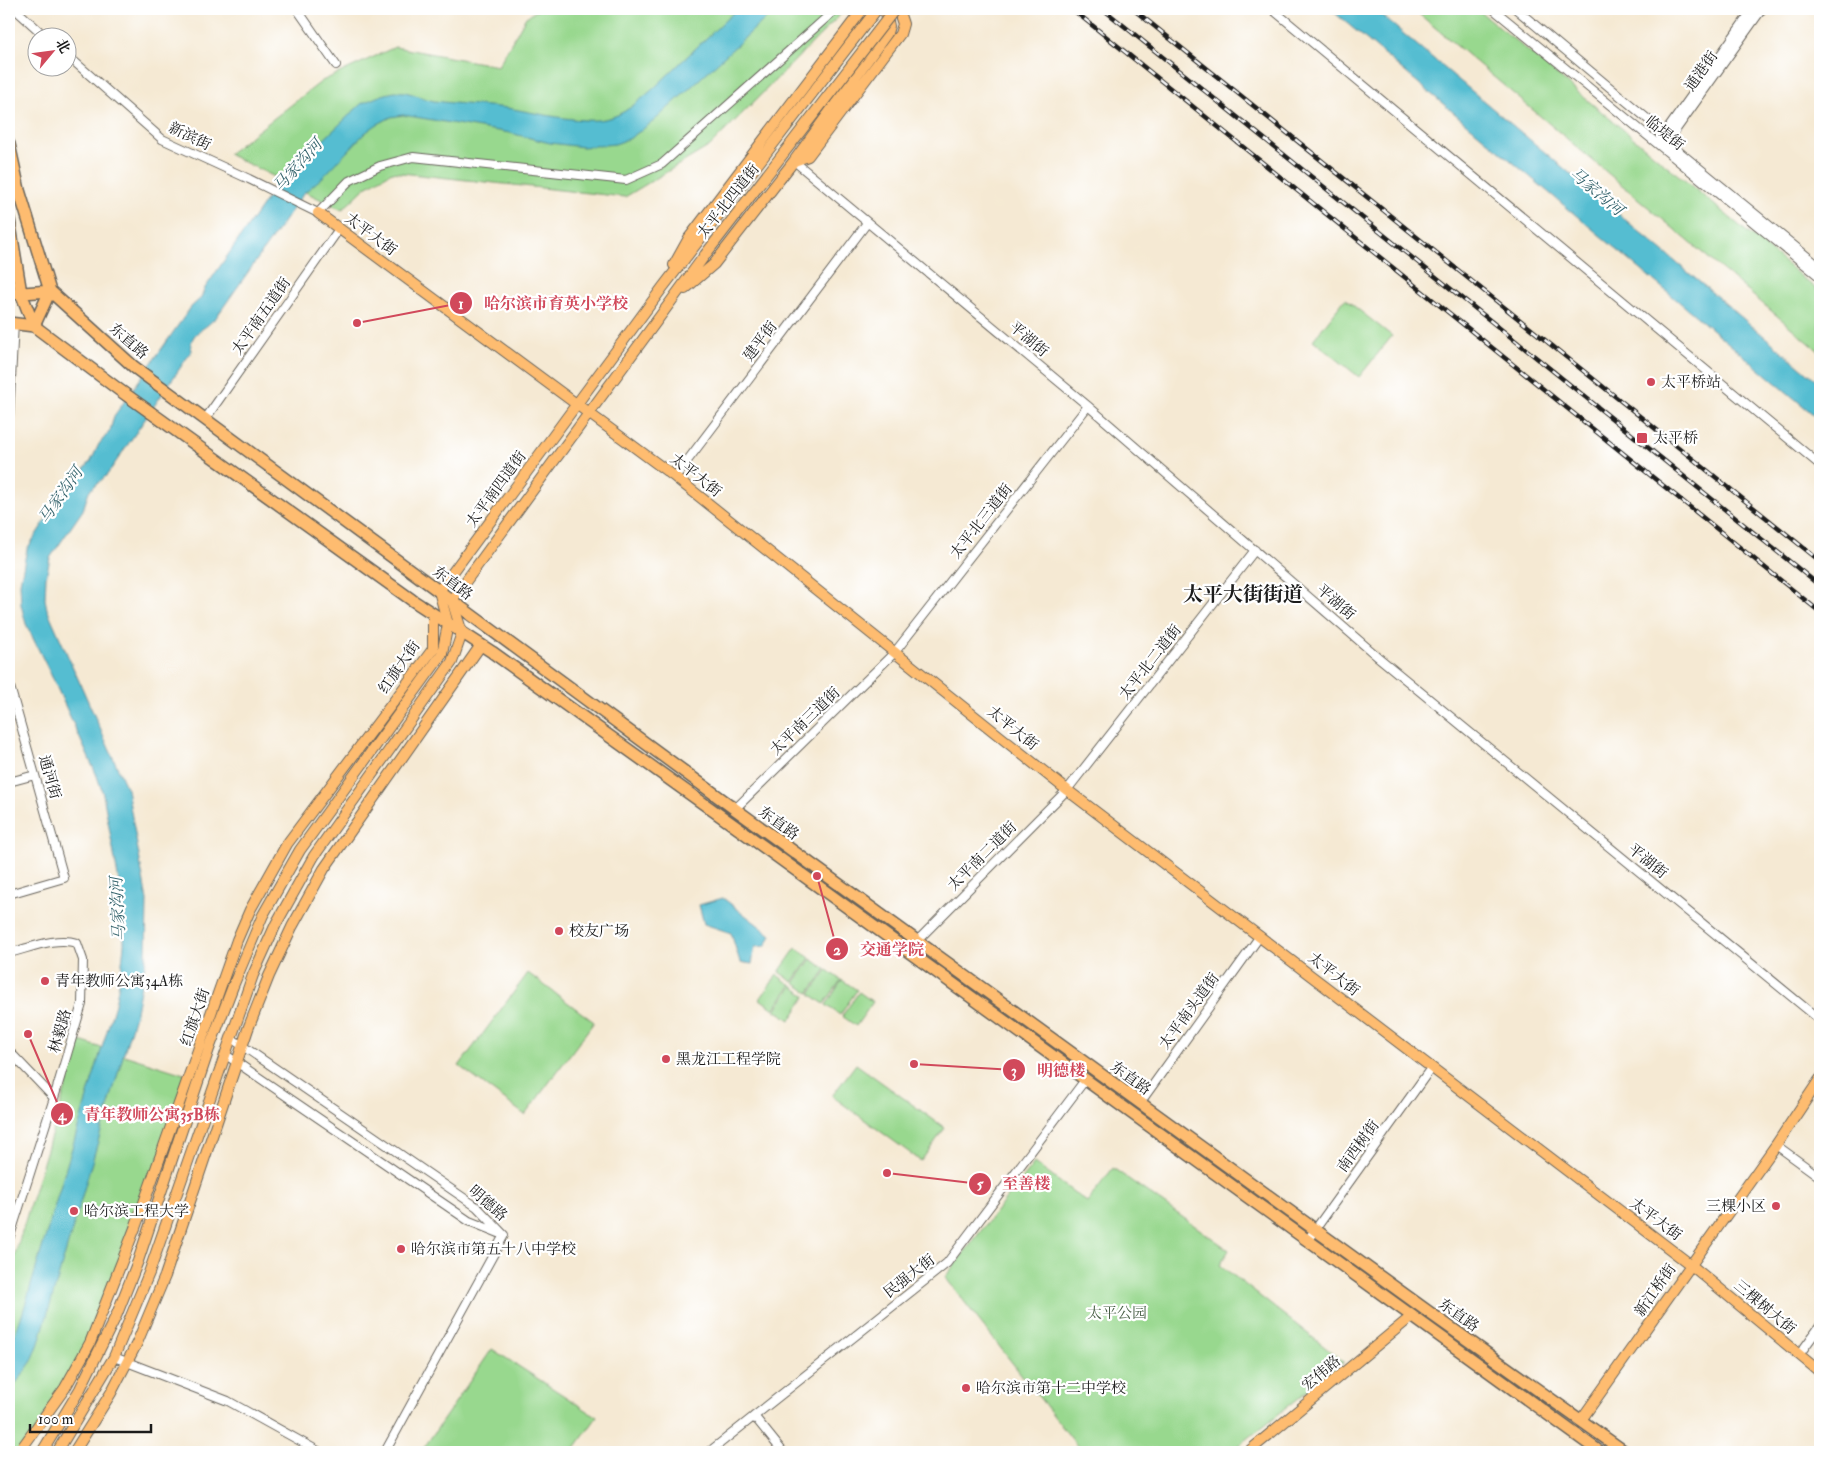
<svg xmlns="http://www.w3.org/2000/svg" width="1829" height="1461" font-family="'IM FELL Double Pica','Noto Serif SC',serif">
<rect width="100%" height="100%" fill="#fff"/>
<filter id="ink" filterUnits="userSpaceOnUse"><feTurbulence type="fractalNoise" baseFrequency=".02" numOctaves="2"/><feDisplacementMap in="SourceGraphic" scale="10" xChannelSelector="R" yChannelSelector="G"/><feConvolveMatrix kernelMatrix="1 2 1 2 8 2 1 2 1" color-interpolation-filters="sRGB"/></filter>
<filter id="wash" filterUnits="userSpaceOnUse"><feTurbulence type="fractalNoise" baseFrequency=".0096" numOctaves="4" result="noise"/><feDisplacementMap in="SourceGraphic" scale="20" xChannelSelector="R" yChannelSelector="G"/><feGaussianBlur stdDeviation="1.12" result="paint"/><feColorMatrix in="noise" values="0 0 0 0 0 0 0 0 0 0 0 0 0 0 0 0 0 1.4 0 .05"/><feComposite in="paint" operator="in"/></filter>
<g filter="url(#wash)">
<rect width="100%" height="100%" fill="#f5e9d3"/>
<path fill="#98d88e" stroke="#5a7a55" d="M539,9H846L710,146L625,197L392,172L366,187L342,210L228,154L322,81L395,47L498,66L526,17Z
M1413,9H1477L1820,292V352Z
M1345,299L1392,336L1359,377L1313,340Z
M796,948L810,958L793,982L779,972Z
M811,959L826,969L809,993L794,983Z
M827,970L841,980L824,1004L810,994Z
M528,973L594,1022L525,1115L459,1066Z
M777,975L791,985L774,1009L760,999Z
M842,980L857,990L840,1015L826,1005Z
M792,986L806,996L790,1020L775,1010Z
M859,992L873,1002L856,1026L842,1016Z
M80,1041L190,1076L88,1346L22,1452H9V1274Z
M856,1064L945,1128L921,1161L832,1096Z
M1034,1163L1087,1202L1113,1168L1229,1250L1220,1265L1344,1362L1231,1452H1082L945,1277Z
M492,1349L597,1417L572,1452H421Z"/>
<path fill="#54bdd1" stroke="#386c76" d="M737,9H776L654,121L629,139L615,144L583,147L550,143L510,133L403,115L391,117L376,125L365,133L324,176L304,193L215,319H214C203,332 189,331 191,352L107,475L89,491L83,510L50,558L46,577L45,599L47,609L127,789L147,900L146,958L136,1012L39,1343L32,1361L9,1393V1350L23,1312L115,1004L121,972L124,945V910L103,794L97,776L53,679L26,624L21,605L20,583L27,549L73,477L81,473L91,461L99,444L110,431L114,416L191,307L201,298L205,288L277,184L361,104C374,98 391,90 405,92C415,94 424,99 434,101C458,104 483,105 507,108C532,112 581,124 605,119C623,116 639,101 653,89Z
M1330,9H1374L1820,383V420Z
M723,898L771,935L766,946L755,947L752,964L740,962L731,933L704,924L699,905Z"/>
</g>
<g filter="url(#ink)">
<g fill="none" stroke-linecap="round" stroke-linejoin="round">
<g stroke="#68645c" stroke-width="10">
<path id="minor" d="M15,9L47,38
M297,9L336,65
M1272,9L1820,465
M1493,9L1820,277
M1516,9L1650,121L1665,140L1820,267
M68,56L162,139L249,179L318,213L349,181L380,166L413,157L626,180L662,164L836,9
M1660,140L1753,9
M1665,145L1762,9
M794,161L1088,406L1378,657L1820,1020
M9,417L14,323
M206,418L339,229
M675,477L867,223
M9,683L64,878L9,894
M9,782L35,775
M735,809L895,652L1088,406
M917,941L1067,790L1255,550
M9,953C30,948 56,936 77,943L83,960L82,1004L54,1098L9,1239
M231,1038L477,1207L504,1235
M9,1051L54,1098
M226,1055L469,1221L499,1233
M1140,1103L1260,936
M1776,1145L1820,1177
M1307,1241L1431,1068
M1799,1355L1820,1326
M114,1357L228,1401L320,1452
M754,1416L783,1452
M385,1452L504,1235
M709,1452L947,1263L1085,1080"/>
</g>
<g stroke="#68645c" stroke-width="12">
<path id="major" d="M794,161L887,33L889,26L885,9
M318,213L675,477L1067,790L1691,1265L1820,1372
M674,265L689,238L863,9
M685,289L714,264L794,161L808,156L900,34L903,24L898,9
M1581,1420L1776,1145L1820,1079
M19,1452L65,1388L90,1343L135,1228L237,940L250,910L287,844L433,649V614
M42,1452L80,1389L117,1314L138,1261L209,1049L233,986L263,915L300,850L442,654L448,624L439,591L663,287L877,9
M57,1452L114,1357L149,1273L253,975L276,924L314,856L452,662L462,633L452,600L705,255
M74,1452L111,1393L137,1343L165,1276L248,1029L269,976L292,927L324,869L481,645
M1248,1452L1412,1316"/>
</g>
<g stroke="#68645c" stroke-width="14">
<path id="highway" d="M9,144L19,190L50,291L134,367L735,809L1430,1313L1625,1452
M9,219L21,293L34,326L118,389L412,600L492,652L764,847L1600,1452
M9,294L50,291
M9,323L34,326
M34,326L50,291"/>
</g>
<use href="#minor" stroke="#fff" stroke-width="8"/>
<use href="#major" stroke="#febc70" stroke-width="10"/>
<use href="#highway" stroke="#febc70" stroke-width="11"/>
<g stroke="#1c1c1c" stroke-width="4.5">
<path id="rail" d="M1072,9L1820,612
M1103,9L1820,586
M1133,9L1820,561"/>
</g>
<use href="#rail" stroke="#fff" stroke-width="2.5" stroke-dasharray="8" stroke-linecap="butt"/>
<g stroke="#68645c" stroke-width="12" stroke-linecap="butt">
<path id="major-bridge" d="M705,255L895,9"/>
</g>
<use href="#major-bridge" stroke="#febc70" stroke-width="10"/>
</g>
</g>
<g fill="#d1495b" stroke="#fff" stroke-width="2">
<circle cx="1651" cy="382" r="5"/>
<rect x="1636" y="432" width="12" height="12" rx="2.5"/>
<circle cx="559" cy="931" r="5"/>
<circle cx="45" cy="981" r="5"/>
<circle cx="666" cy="1059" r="5"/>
<circle cx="1776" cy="1206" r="5"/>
<circle cx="74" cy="1211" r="5"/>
<circle cx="401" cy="1249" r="5"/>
<circle cx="966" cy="1388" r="5"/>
</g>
<g text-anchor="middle" stroke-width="4.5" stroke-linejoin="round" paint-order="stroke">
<g font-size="15" fill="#1c1c1c" stroke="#fff">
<text transform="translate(1701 71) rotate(-55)" y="5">通港街</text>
<text transform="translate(1665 133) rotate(39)" y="5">临堤街</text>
<text transform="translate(190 136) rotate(26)" y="5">新滨街</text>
<text transform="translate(728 201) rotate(-52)" y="5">太平北四道街</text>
<text transform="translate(371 234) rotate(37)" y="5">太平大街</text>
<text transform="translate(261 316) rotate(-55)" y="5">太平南五道街</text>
<text transform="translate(1029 339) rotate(40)" y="5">平湖街</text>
<text transform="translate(129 341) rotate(41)" y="5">东直路</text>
<text transform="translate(760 341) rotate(-53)" y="5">建平街</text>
<text transform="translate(696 475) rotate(38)" y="5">太平大街</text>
<text transform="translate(496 489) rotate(-54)" y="5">太平南四道街</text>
<text transform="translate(981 521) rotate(-52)" y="5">太平北三道街</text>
<text transform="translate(453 583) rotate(37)" y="5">东直路</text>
<text transform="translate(1336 602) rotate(41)" y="5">平湖街</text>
<text transform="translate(1150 662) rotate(-52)" y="5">太平北二道街</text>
<text transform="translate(399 667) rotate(-55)" y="5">红旗大街</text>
<text transform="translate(805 721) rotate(-44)" y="5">太平南三道街</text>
<text transform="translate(1013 728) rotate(39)" y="5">太平大街</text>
<text transform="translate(50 777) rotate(74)" y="5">通河街</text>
<text transform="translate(779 823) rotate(36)" y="5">东直路</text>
<text transform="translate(982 856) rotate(-45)" y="5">太平南二道街</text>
<text transform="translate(1648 861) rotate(39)" y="5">平湖街</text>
<text transform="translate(1334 974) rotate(38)" y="5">太平大街</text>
<text transform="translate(1189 1011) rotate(-54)" y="5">太平南头道街</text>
<text transform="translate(195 1017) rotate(-71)" y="5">红旗大街</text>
<text transform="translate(60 1031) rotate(-74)" y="5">林毅路</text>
<text transform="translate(1131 1078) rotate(36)" y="5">东直路</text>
<text transform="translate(1358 1146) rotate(-54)" y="5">南西树街</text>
<text transform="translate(488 1203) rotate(41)" y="5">明德路</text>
<text transform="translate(1656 1219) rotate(37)" y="5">太平大街</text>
<text transform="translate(909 1276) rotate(-38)" y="5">民强大街</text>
<text transform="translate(1655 1290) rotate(-55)" y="5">新江桥街</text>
<text transform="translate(1765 1307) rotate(40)" y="5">三棵树大街</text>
<text transform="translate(1459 1315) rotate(35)" y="5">东直路</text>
<text transform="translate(1321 1373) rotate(-40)" y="5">宏伟路</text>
</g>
<g font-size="15" fill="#1c1c1c" stroke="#fff" text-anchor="start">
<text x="1661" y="387">太平桥站</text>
<text x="1653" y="443">太平桥</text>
<text x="569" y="936">校友广场</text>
<text x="55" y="986">青年教师公寓34A栋</text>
<text x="676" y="1064">黑龙江工程学院</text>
<text x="1766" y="1211" text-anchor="end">三棵小区</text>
<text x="84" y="1216">哈尔滨工程大学</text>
<text x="411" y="1254">哈尔滨市第五十八中学校</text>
<text x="976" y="1393">哈尔滨市第十二中学校</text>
</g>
<g font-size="15" fill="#475e44" stroke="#fff">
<text x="1117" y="1318">太平公园</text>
</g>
<g font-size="16" font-style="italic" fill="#35646d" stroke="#fff">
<text transform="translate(297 165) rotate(-48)" y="6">马家沟河</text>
<text transform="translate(1597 191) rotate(40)" y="6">马家沟河</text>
<text transform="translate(60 495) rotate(-55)" y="6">马家沟河</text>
<text transform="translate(117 909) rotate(-93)" y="6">马家沟河</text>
</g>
<g font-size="20" font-weight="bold" fill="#1c1c1c" stroke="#fff">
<text x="1243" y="601">太平大街街道</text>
</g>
</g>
<path fill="none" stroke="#d1495b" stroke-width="2" d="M357 323L461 303M817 876L837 949M914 1064L1014 1070M28 1034L62 1114M887 1173L980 1184"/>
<g fill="#d1495b" stroke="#fff" stroke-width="2">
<circle cx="357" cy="323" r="5"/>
<circle cx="817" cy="876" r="5"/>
<circle cx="914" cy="1064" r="5"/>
<circle cx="28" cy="1034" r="5"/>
<circle cx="887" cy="1173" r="5"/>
<circle cx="461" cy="303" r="12"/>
<circle cx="837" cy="949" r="12"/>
<circle cx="1014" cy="1070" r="12"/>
<circle cx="62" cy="1114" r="12"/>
<circle cx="980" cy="1184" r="12"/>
</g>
<g font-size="15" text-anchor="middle" font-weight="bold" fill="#fff">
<text x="461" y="309">1</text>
<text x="837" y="955">2</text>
<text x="1014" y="1076">3</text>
<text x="62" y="1120">4</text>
<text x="980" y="1189">5</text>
</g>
<g font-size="16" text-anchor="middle" font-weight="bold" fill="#d1495b" stroke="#fff" stroke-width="4.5" stroke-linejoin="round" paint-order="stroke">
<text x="556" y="309">哈尔滨市育英小学校</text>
<text x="892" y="955">交通学院</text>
<text x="1061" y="1076">明德楼</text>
<text x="152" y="1120">青年教师公寓35B栋</text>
<text x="1026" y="1189">至善楼</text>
</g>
<rect width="1829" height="1461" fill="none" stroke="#fff" stroke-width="30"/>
<g transform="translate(52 52) rotate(61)"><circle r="24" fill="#ffffff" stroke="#a4a4a4"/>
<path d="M0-4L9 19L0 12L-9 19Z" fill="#d1495b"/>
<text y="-8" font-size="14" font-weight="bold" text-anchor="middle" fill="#1c1c1c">北</text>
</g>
<path d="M30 1424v8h121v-8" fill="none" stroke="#1c1c1c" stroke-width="2.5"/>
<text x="38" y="1424" font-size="15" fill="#1c1c1c" stroke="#ffffff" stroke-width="4" paint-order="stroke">100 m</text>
</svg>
